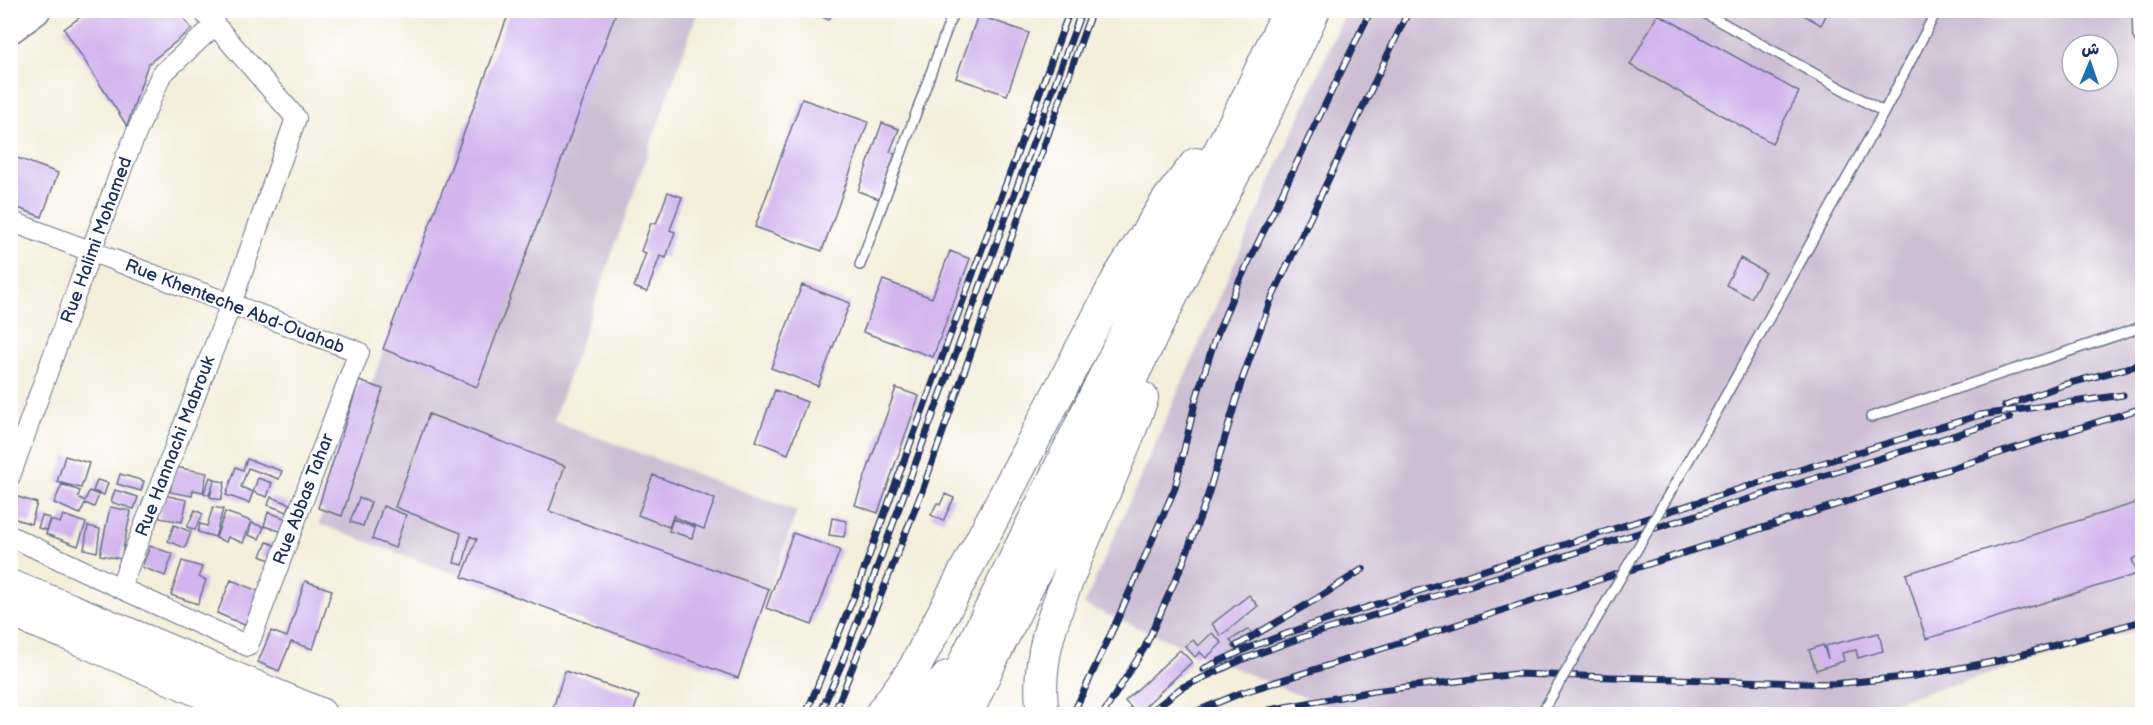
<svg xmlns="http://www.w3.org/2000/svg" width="2153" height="725" font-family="'Balsamiq Sans','Playpen Sans Arabic',sans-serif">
<rect width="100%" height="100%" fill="#fff"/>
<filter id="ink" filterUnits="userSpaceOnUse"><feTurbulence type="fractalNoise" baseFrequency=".0167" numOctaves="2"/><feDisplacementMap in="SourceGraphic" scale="12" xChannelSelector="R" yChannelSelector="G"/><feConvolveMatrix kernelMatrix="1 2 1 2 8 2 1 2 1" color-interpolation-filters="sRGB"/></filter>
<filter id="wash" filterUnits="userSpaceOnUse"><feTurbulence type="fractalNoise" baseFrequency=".008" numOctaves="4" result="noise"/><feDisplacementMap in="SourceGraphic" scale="24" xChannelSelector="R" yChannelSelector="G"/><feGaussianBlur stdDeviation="1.35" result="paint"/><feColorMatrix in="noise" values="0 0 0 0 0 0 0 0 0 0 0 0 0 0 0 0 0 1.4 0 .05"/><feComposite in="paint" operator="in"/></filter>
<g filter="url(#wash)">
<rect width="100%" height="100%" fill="#f4eedb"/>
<path fill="#cdbed3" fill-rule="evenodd" d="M510,11H698L553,421L797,511L738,678L319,524Z
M1346,11H2142V629L1852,714H1344L1084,605ZM2072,45H2108V81H2072Z"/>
<g id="blocks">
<path fill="#d2b5ee" d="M90,10H177L192,29L148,64L127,126L64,29Z
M510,10H617L477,387L383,349Z
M805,10H833L829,20Z
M1795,10H1829L1821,25Z
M1658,14L1799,92L1772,143L1630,65Z
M978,15L1029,33L1007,95L956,78Z
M802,99L868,122L822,251L755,227Z
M882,123L899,129L890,152L895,154L879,199L858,191Z
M15,157L58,173L42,217L10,205V169Z
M668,192L682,197L670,230L675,232L666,258L660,256L647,292L634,287L646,253L641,251L651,223L656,224Z
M950,251L970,259L933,357L863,332L883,280L932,298Z
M1740,258L1765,272L1751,298L1726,285Z
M802,285L850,303L818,386L771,368Z
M359,381L383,389L342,516L318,508Z
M896,388L919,396L878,513L855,505Z
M775,390L807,402L788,454L756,441Z
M429,414L565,466L549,511L769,589L738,678L462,577L477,539L470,536L463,565L454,563L461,533L395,507Z
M65,456L89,463L81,488L57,482Z
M247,459L282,471L279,479L248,468L241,487L253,492L258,478L272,483L267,497L253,492L249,503L226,495L236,467L243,470Z
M175,467L207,473L203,492L193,490L192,496L170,492Z
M120,474L144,481L141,491L117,484Z
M653,475L715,499L704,529L674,517V514L669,527L638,515Z
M210,477L215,479L209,495L204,493Z
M97,480L108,483L104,495L93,491Z
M214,480L225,482L221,500L210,497Z
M62,484L80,491L78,497L85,501L89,491L99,495L94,507L85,503L80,514L54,503Z
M115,490L138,497L134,509L111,502Z
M945,494L954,498L943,521L931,515L937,503L940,505Z
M12,495L37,503L31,524L10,517Z
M164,495L187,500L182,522L159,518Z
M271,497L290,504L287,512L268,505Z
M359,498L371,502L363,526L350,522Z
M2142,501V555L2132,559L2137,574L1926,639L1906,574Z
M383,506L406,515L395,548L372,539Z
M110,507L131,511L121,559L100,555Z
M213,507L223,509L215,537L198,532L200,524L207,526Z
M195,510L203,514L195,530L187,527Z
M225,512L251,521L243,543L228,537L226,542L216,538Z
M268,512L287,519L283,532L264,526Z
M63,515L86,523L78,546L46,534L51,520L60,523Z
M42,516L50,518L46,530L38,528Z
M832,518L847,521L844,537L829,535Z
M673,519L695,527L692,538L669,531Z
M252,523L264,527L259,539L248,535Z
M174,525L191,532L185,548L168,541Z
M88,526L100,529L97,552L84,549Z
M793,533L840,550L812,625L766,608Z
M267,542L280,547L274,562L261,556Z
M150,546L173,554L165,576L142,567Z
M182,561L202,567L199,577L206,580L198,604L171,595Z
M231,580L263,593L249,627L217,613Z
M305,581L332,590L313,649L291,642L279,671L258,662L271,631L287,637Z
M1249,595L1258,606L1221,636L1212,624Z
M1249,629L1252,635L1234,646L1230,640Z
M1212,633L1222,643L1206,658L1200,652L1195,657L1185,646L1193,640L1198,646Z
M1879,633L1883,651L1858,658L1856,650L1842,653L1844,661L1816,670L1809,650L1823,645L1828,659L1825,646Z
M1180,650L1192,662L1137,714L1125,701Z
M565,671L639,696L633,714H551Z"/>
</g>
</g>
<g filter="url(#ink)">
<use href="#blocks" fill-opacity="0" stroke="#67728a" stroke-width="1.5"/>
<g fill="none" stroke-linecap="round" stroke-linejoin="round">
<g stroke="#67728a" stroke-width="12">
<path id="service" d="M1699,10L1884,112
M2137,10L2138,36L2142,43
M860,265L954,10
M1716,413L1884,112L1937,10
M1871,417L2142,327
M1541,714L1549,701"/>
</g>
<g stroke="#67728a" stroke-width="22">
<path id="minor" d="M10,221L359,352L248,646L120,588L10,536
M10,476L91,251L124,162L161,75L215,25
M120,588L231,304L296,118L202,10"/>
</g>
<g stroke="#67728a" stroke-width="33">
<path id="primary" d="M10,28L35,10"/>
</g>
<g stroke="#67728a" stroke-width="34">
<path id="trunk" d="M10,586L69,609L320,714
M10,611L70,635L253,714
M881,714L914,669L1119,277L1168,200L1196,164
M917,714L948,677
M942,714L967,657L1152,280L1248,97L1289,10
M967,714L986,671L1191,257L1269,106L1314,10
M1043,714C1034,657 1058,603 1079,551C1100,501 1124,450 1142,398"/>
</g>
<use href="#service" stroke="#fff" stroke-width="9"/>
<use href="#minor" stroke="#fff" stroke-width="20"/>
<use href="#primary" stroke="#fff" stroke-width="30"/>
<use href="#trunk" stroke="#fff" stroke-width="32"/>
<g stroke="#1b2f5e" stroke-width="7">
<path id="rail" d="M2005,406L2063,385L2142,364
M1236,646L1318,598L1363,569
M1203,669L1248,648L1308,626L1793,472L1980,415L2123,395
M806,714L855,594L1070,10
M820,714L842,663L1082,10
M834,714L921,494L1092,10
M1073,714L1115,625L1175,488L1196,399L1214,342L1237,286L1371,10
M1103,714L1145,647L1183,563L1208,495L1242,380L1270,302L1409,10
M1148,714L1181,688L1241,660L1300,638L2010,418
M1190,714L1241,693L2142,408
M1257,714L1269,710L1374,691L1516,674L1833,684L1915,676L1998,661L2142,621"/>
</g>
<use href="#rail" stroke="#fff" stroke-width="4.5" stroke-dasharray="14" stroke-linecap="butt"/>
<g stroke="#67728a" stroke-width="12" stroke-linecap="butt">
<path id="service-bridge" d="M1549,701L1716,413"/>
</g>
<use href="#service-bridge" stroke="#fff" stroke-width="9"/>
</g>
</g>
<g text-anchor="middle" stroke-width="4.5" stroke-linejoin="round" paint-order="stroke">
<g font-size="18" fill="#1b2f5e" stroke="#fff">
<text transform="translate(96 240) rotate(-70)" y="6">Rue Halimi Mohamed</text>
<text transform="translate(235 306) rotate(21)" y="6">Rue Khenteche Abd-Ouahab</text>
<text transform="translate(175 446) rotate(-69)" y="6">Rue Hannachi Mabrouk</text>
<text transform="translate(303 499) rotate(-69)" y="6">Rue Abbas Tahar</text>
</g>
</g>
<rect width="2153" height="725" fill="none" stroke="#fff" stroke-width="36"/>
<g transform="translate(2090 63) rotate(2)"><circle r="28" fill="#ffffff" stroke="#a4acbf" stroke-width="1.5"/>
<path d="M0-4.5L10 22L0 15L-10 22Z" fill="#1f6fb2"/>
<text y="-9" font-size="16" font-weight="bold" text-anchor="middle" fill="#1b2f5e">ش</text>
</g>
</svg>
